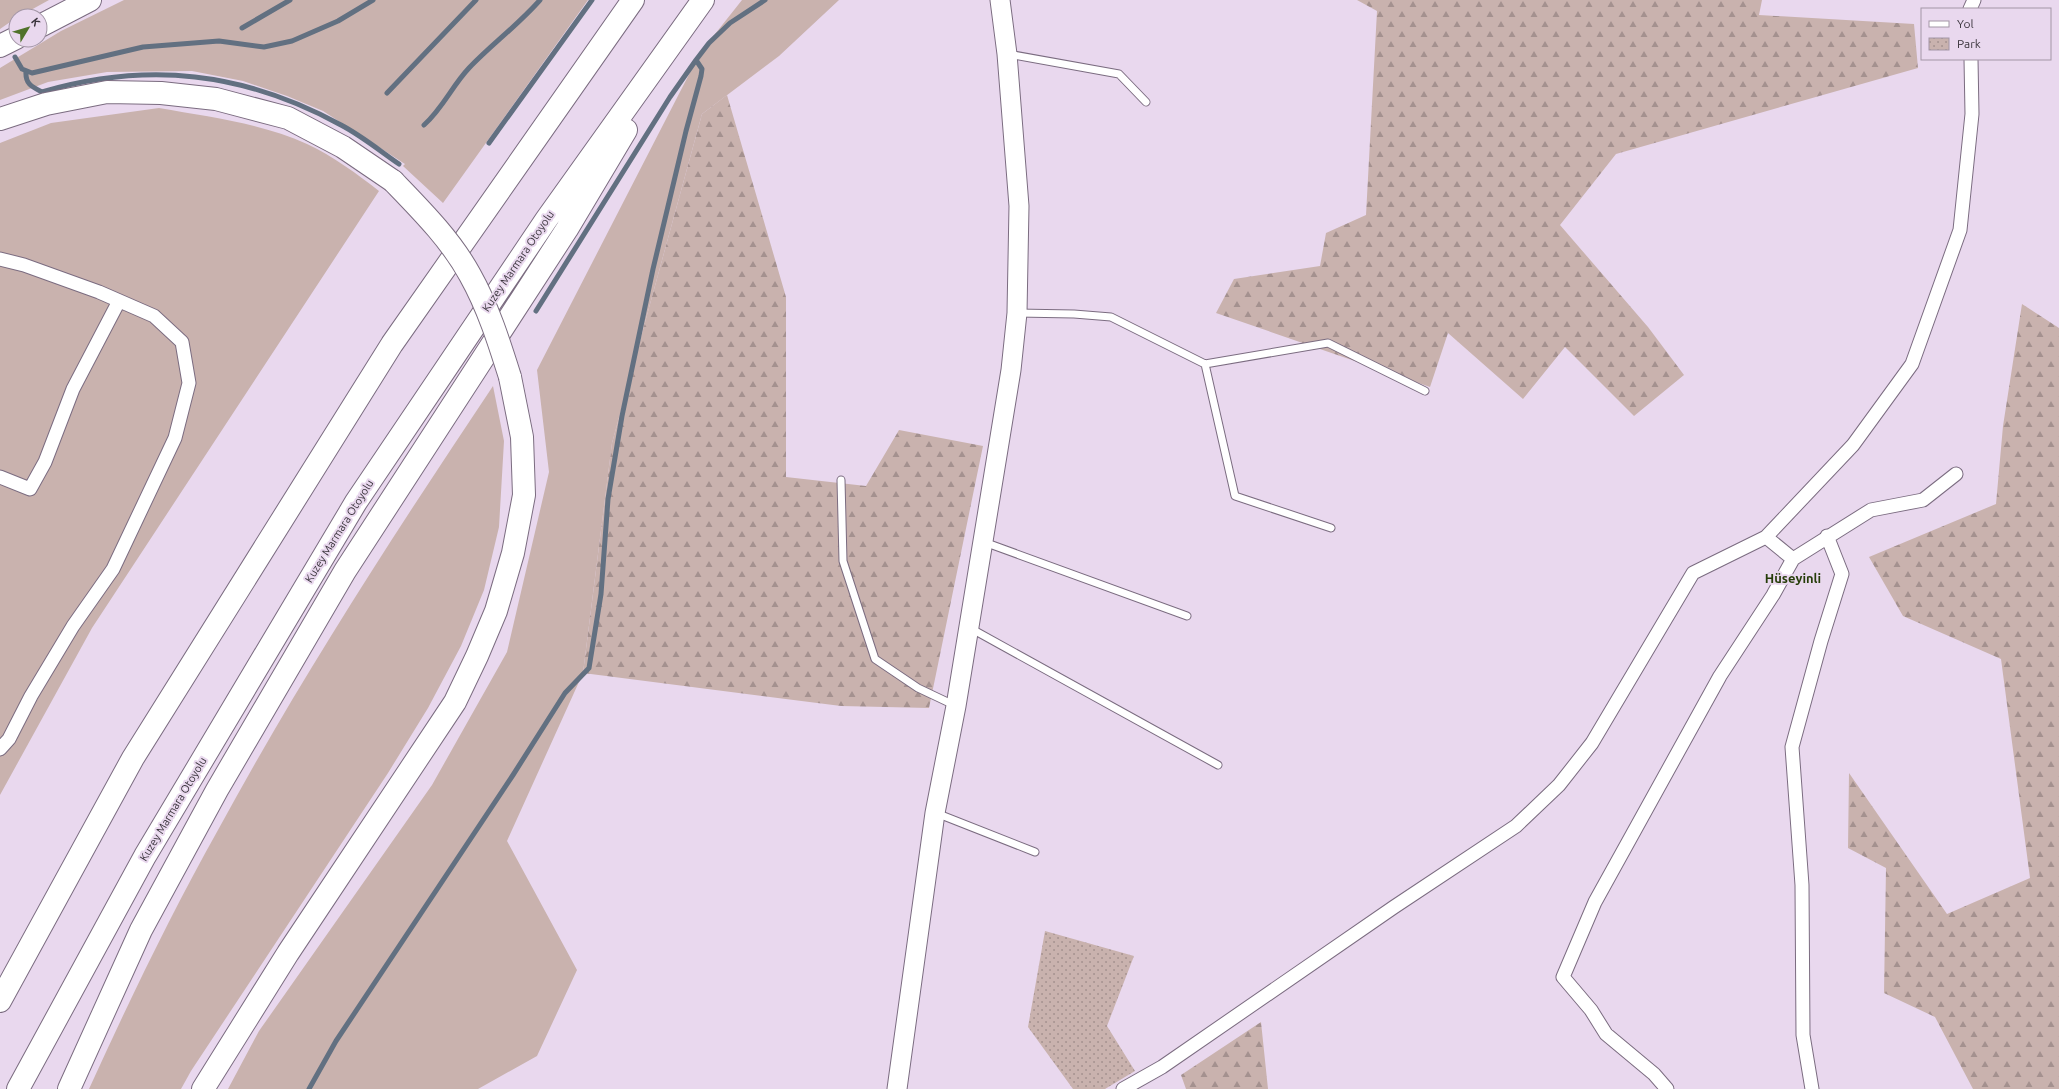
<svg xmlns="http://www.w3.org/2000/svg" width="2059" height="1089" font-family="Ubuntu,sans-serif">
<defs>
<pattern id="forest-firs" width="22" height="20" patternUnits="userSpaceOnUse"><rect width="22" height="20" fill="#c9b2ae"/><path d="M5 1l3.5 6h-7zM16 11l3.5 6h-7z" fill="#a4918f"/></pattern>
<pattern id="park-dots" width="8" height="8" patternUnits="userSpaceOnUse"><rect width="8" height="8" fill="#c9b2ae"/><path d="M2 2h.1M6 6h.1" fill="none" stroke="#a4918f" stroke-width="1.8" stroke-linecap="round"/></pattern>
</defs>
<rect width="100%" height="100%" fill="#e9d8ee"/>
<path fill="#c9b2ae" d="M0,0H49L20,16H16V18L0,29Z
M124,0H588L443,203L403,166L405,164L323,111L287,96L243,81L192,71L107,72L48,82L0,100V68L61,31Z
M742,0H839L779,56L702,114L612,443L583,673L507,841L577,970L537,1056L478,1089H228L259,1031L432,785L507,652L549,472L537,370L700,53Z
M159,108C209,117 261,123 307,144C333,156 357,174 379,191L92,628L0,795V143L51,123Z
M493,386L504,441L499,527L484,590L461,646L428,708L388,773L191,1071L181,1089H89C129,1001 171,914 218,830C301,677 396,531 493,386Z"/>
<path fill="url(#forest-firs)" d="M1357,0H1762L1759,15L1914,24L1918,68L1616,154L1560,225L1648,327L1684,375L1634,416L1565,347L1523,399L1448,333L1430,387L1216,313L1234,279L1320,266L1326,233L1366,215L1377,11Z
M727,95L786,297V477L866,486L899,430L983,446L929,708L841,706L583,673L612,443L702,114Z
M2022,304L2059,328V1089H1973L1935,1017L1884,993L1886,868L1848,848L1849,773L1947,914L2030,878L2001,659L1903,616L1869,557L1996,504L2003,426Z
M1261,1022L1268,1089H1186L1181,1075Z"/>
<path fill="url(#park-dots)" d="M1045,931L1134,956L1107,1026L1135,1071L1105,1089H1073L1028,1027Z"/>
<g fill="none" stroke-linecap="round" stroke-linejoin="round">
<path stroke="#627081" stroke-width="5" d="M242,28L290,0
M15,57L22,69L32,73L143,47L219,41L264,47L292,41L338,21L373,0
M26,71C25,84 32,87 42,92C148,61 244,72 341,125C362,136 380,151 399,164
M387,93L476,0
M424,125C443,108 452,86 469,68C492,44 518,25 540,0
M489,143L592,0
M536,311L670,97L696,60L709,43L730,23L765,0
M309,1089L336,1041L513,775L565,693L589,668L601,594L608,499L622,416L653,269L686,131L701,76L702,69L696,60"/>
<g stroke="#7b6c80" stroke-width="9">
<path id="lane" d="M1008,54L1119,74L1146,102
M1017,313L1074,314L1111,317L1205,364L1328,343L1425,391
M1205,364L1235,496L1331,528
M841,480L843,561L875,659L918,688L956,706
M984,542L1187,616
M970,628L1218,765
M936,813L1035,852"/>
</g>
<g stroke="#7b6c80" stroke-width="15">
<path id="street" d="M1970,9L1974,0
M0,259L24,265L99,292L154,316L182,342L189,383L175,438L113,569L73,626L31,696L9,739L0,749
M0,477L30,489L45,462L73,389L119,301
M1766,537L1793,559L1871,510L1923,500L1956,474
M1123,1089L1162,1067L1394,907L1516,826L1559,785L1592,743L1693,573L1766,537L1853,445L1912,364L1960,230L1972,114L1971,59
M1667,1089L1654,1074L1606,1034L1591,1010L1563,977L1595,902L1720,676L1773,595L1793,559
M1812,1089L1803,1035L1802,885L1792,747L1821,641L1842,574L1827,536"/>
</g>
<g stroke="#7b6c80" stroke-width="21">
<path id="secondary" d="M897,1089L935,813L956,706L1011,370L1017,313L1019,206L1007,54L1000,0"/>
</g>
<g stroke="#7b6c80" stroke-width="24">
<path id="highway" d="M40,26L90,0
M0,46L16,38
M0,119L46,104L107,92L161,93L216,99L288,118L343,147L393,181
M0,1001L133,758L392,344L633,0
M18,1089L145,856L356,502L546,220L703,0
M69,1089L141,930L217,790L345,571L567,229L626,130
M203,1089L288,953L455,702L477,656L496,611L513,553L524,495L522,437L510,377"/>
</g>
<use href="#lane" stroke="#fff" stroke-width="7"/>
<use href="#street" stroke="#fff" stroke-width="13"/>
<use href="#secondary" stroke="#fff" stroke-width="19"/>
<use href="#highway" stroke="#fff" stroke-width="22"/>
<g stroke="#7b6c80" stroke-width="24" stroke-linecap="butt">
<path id="highway-bridge" d="M393,181C421,210 451,240 470,275C488,307 499,342 510,377"/>
</g>
<use href="#highway-bridge" stroke="#fff" stroke-width="22"/>
</g>
<g text-anchor="middle" stroke-width="4" stroke-linejoin="round" paint-order="stroke">
<g font-size="11" fill="#39333b" stroke="#e9d8ee">
<text transform="translate(518 261) rotate(-56)" y="4">Kuzey Marmara Otoyolu</text>
<text transform="translate(339 531) rotate(-58)" y="4">Kuzey Marmara Otoyolu</text>
<text transform="translate(173 809) rotate(-59)" y="4">Kuzey Marmara Otoyolu</text>
</g>
<g font-size="13" font-weight="bold" fill="#263d09" stroke="#e9d8ee">
<text x="1793" y="583">Hüseyinli</text>
</g>
</g>
<rect x="1921" y="8" width="130" height="52" fill="#e9d8ee" stroke="#a396a6"/>
<rect x="1929" y="21" width="20" height="6" fill="#ffffff" stroke="#a396a6"/>
<text x="1957" y="28" font-size="12" fill="#39333b">Yol</text>
<rect x="1929" y="38" width="20" height="12" fill="url(#park-dots)" stroke="#a396a6"/>
<text x="1957" y="48" font-size="12" fill="#39333b">Park</text>
<g transform="translate(28 28) rotate(52)"><circle r="19" fill="#e9d8ee" stroke="#a396a6"/>
<path d="M0-3L7 15L0 10L-7 15Z" fill="#50722a"/>
<text y="-6" font-size="11" font-weight="bold" text-anchor="middle" fill="#39333b">K</text>
</g>
</svg>
